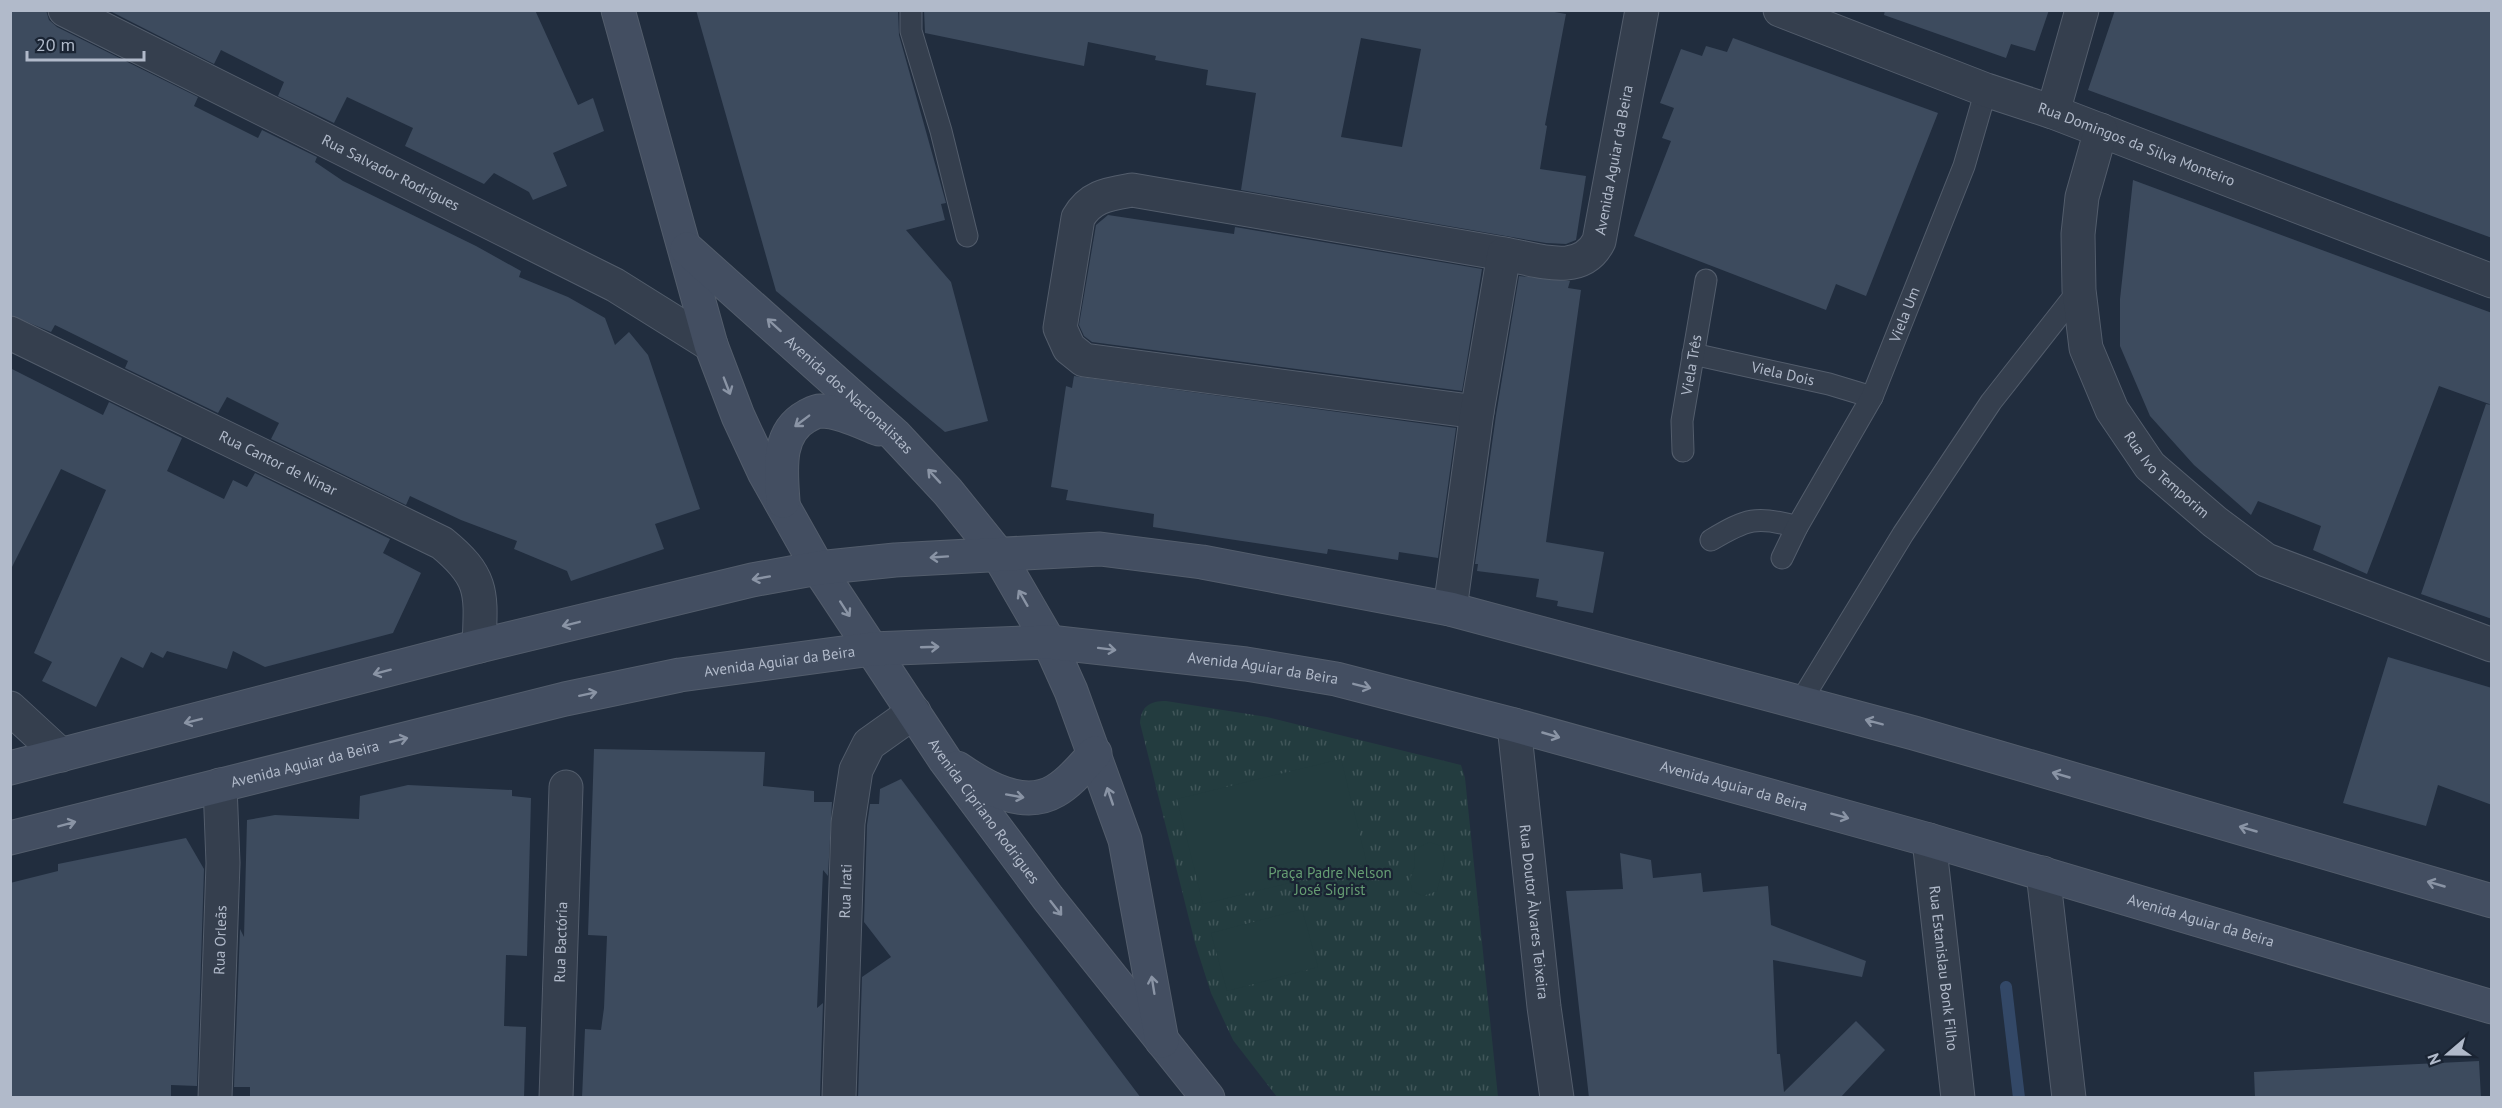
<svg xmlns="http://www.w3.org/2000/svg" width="2502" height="1108" font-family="'PT Sans',sans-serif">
<defs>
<pattern id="grass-tufts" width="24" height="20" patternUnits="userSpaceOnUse" patternTransform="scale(1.5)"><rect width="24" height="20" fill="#233c3f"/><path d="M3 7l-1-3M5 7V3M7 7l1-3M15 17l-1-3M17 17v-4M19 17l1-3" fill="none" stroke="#415659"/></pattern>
</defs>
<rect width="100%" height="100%" fill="#212d3e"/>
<path fill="url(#grass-tufts)" d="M1166,701L1267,717L1461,765L1465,778L1498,1097H1277L1233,1040L1211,993L1195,943L1140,723C1141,706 1150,701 1166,701Z"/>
<path fill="#233c3f" d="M1341,759L1367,864L1203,904L1177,799Z
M1429,842L1441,846L1445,859L1437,891L1423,896L1412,891L1410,879L1415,866L1414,850Z
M1302,909L1318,967L1227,991L1211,933Z"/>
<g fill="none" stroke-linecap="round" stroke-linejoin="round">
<path stroke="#334867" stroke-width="12" d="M2006,987L2019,1098"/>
</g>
<path fill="#3d4b5e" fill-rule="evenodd" d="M10,10H46L49,20L57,27L198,97L194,106L258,138L262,130L317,157L315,162L343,181L476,246L521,271L519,277L568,297L605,318L615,345L629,332L648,355L700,509L655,524L664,549L571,581L567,571L514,549L517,541L461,520L410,496L406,505L271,439L279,423L227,397L218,413L125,368L128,361L55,325L51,332L10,315Z
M108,10H535L578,105L593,98L604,131L553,153L567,186L533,200L529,192L494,173L484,184L405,146L413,128L347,97L334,123L278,96L284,82L221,50L214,64Z
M696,10H898L899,35L946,203L941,204L945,220L906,230L951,282L988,421L945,432L776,291Z
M924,10H1543L1566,14L1545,125L1547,126L1540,169L1586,176L1576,240L1566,244L1546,243L1241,190L1256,93L1206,85L1208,70L1155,60L1156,56L1088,42L1084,66L925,33ZM1361,38L1421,49L1402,147L1341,137Z
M1885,10H2049L2035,51L2011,44L2006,58L1884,15Z
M2115,10H2492V238L2088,90Z
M1733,38L1938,113L1866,296L1836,284L1826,310L1634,236L1671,141L1662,138L1674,108L1660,103L1681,49L1702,56L1706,46L1727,52Z
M2133,180L2492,313V405L2439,386L2367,574L2313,550L2321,526L2258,501L2251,515L2194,465L2150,416L2120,346V299Z
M1108,215L1234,234L1235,227L1482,269L1462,391L1092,342L1084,336L1079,325L1096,225Z
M1519,276L1570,281L1568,288L1581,290L1546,542L1604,552L1593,613L1557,606L1558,601L1536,597L1539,579L1477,571L1478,564H1475L1496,415Z
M10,368L103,415L109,402L182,438L167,471L224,499L233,480L247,487L255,473L390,539L383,553L421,573L393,633L265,667L233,651L227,669L167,651L163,658L151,652L143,668L121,657L96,707L42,681L52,662L34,653L106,490L61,469L10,571Z
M1074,376L1456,428L1438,558L1399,552L1398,560L1328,549L1327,554L1222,538L1153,527L1154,514L1066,500L1068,490L1051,487L1066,386L1072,388Z
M2486,404L2492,405V619L2421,594Z
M2388,657L2492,688V805L2438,785L2426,826L2343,803Z
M594,749L765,752L763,786L814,791V802H832L828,876L823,870L817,1008L823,1003L820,1098H582L585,1029L601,1030L604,1008L607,936L588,935Z
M901,779L1006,919L1141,1098H858L862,977L891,957L864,922L867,825L870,804H879L880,789Z
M408,785L512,790V796L531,798L527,956L506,955L504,1026L526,1027L524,1098H250V1087H234L240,929L244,937L247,820L275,815L359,819L360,796Z
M186,838L204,869L197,1086L171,1085V1098H10V883L58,871V864Z
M1620,853L1651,860L1653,878L1701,873L1703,892L1768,886L1771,925L1866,961L1862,977L1773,960L1777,1054H1780L1784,1092L1856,1021L1885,1050L1840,1098H1589L1566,891L1623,889Z
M2479,1061L2481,1098H2255L2254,1072Z"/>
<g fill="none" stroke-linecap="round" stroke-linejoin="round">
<g stroke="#535d6c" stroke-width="23">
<g id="service">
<path d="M911,10V31L941,131L967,236"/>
<path id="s1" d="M1693,354L1829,384L1872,397"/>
<path id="s2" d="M1683,451L1682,421L1706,280"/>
<path d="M1711,540C1746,519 1757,515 1797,527"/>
<path id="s3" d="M1782,558L1797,527L1872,397L1964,166L1986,90"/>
<path d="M1801,701L1903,534L1991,402L2079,290"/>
</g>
</g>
<g stroke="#535d6c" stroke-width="35">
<g id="minor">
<path id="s4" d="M65,10L615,285L711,345"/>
<path id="s5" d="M1780,10L1986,90L2053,112L2492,281"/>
<path d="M2053,112L2082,10"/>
<path id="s6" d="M2101,130L2082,197L2078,234L2079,290L2086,348L2112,410L2150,466L2215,522L2266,560L2492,645"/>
<path id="s7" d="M10,333L442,543C485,578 481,594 479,646"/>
<path d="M1477,412L1084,360L1069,348L1060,328L1078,218C1090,196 1109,194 1132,190L1504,254"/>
<path id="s8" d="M1450,609L1477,412L1504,254C1536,259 1581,278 1599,241L1642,10"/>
<path d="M10,708L61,755"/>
<path id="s9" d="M1514,725L1544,1007L1557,1098"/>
<path id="s10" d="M1929,840L1958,1098"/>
<path d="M2043,873L2069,1098"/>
<path id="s11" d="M215,1098L223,863L220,785"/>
<path id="s12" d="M556,1098L566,787"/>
<path id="s13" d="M839,1098L848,823L856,770L869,744L914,712"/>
</g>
</g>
<g stroke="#535d6c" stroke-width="35">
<g id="secondary">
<path id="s14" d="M618,10L711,345L738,416L765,474L818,568L945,760L1048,898L1208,1098"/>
<path id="s15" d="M687,249L895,435L948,492L998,554L1049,642L1071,691L1125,840L1162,1041"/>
<path d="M783,501C781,471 776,433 807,416C811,414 816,411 820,411C840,411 861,422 879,429"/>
<path d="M10,768L479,646L752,580L818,568L895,560L1100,549L1202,562L1450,609L1914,733L2492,901"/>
<path d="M957,768C983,786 1023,810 1055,791C1071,782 1083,766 1095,753"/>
<path id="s16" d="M10,838L565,699L680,675L872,649L1049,642L1246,664L1336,679L1514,725L1929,840L2492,1007"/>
</g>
</g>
<use href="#service" stroke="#353f4e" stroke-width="21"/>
<use href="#minor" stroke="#353f4e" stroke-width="33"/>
<use href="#secondary" stroke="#434e61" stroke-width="33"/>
</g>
<defs><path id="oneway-shaft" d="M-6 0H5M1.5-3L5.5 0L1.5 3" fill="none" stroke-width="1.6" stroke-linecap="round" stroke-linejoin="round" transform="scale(1.5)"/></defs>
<g stroke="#8a94a5">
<use href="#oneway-shaft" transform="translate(774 325) rotate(-138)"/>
<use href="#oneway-shaft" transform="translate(727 386) rotate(69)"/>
<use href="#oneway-shaft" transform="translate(802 421) rotate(143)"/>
<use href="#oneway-shaft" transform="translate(934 476) rotate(-133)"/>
<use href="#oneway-shaft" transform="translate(939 557) rotate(176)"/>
<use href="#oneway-shaft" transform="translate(761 578) rotate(170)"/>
<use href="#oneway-shaft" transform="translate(1023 598) rotate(-120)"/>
<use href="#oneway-shaft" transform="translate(845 609) rotate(57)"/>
<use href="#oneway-shaft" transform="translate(571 624) rotate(166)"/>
<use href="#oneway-shaft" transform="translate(930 647) rotate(-2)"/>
<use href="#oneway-shaft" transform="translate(1107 649) rotate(7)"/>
<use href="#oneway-shaft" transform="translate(382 672) rotate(165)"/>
<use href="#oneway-shaft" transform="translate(1362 686) rotate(14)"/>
<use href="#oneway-shaft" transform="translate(588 694) rotate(-12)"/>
<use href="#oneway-shaft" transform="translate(193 721) rotate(166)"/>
<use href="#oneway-shaft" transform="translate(1874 722) rotate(-165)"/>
<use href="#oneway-shaft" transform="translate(1551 735) rotate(16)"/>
<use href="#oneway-shaft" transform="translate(399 740) rotate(-14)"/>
<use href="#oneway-shaft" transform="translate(2061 775) rotate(-164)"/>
<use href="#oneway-shaft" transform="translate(1015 796) rotate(10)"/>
<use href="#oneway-shaft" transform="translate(1110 796) rotate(-109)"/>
<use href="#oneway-shaft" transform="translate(1840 816) rotate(15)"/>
<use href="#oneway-shaft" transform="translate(67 824) rotate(-15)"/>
<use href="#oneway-shaft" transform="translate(2248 829) rotate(-164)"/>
<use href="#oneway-shaft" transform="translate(2436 884) rotate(-164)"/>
<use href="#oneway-shaft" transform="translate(1056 908) rotate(52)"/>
<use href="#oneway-shaft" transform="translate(1153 985) rotate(-99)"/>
</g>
<g text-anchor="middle" stroke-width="4.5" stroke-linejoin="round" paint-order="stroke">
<g font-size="15" fill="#b1baca" stroke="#1a2433">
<text dy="5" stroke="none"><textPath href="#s5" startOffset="381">Rua Domingos da Silva Monteiro</textPath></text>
<text dy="5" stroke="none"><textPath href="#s8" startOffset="546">Avenida Aguiar da Beira</textPath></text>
<text dy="5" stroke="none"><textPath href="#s4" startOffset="364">Rua Salvador Rodrigues</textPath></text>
<text dy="5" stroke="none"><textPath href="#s3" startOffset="273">Viela Um</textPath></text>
<text dy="5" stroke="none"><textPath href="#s2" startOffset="87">Viela Três</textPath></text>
<text dy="5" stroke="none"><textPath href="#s1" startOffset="92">Viela Dois</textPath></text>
<text dy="5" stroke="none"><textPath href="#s15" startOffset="218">Avenida dos Nacionalistas</textPath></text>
<text dy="5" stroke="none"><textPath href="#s7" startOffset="298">Rua Cantor de Ninar</textPath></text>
<text dy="5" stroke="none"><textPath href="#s6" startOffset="374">Rua Ivo Temporim</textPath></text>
<text dy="5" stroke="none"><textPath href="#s16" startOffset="790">Avenida Aguiar da Beira</textPath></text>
<text dy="5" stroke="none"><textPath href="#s16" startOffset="1276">Avenida Aguiar da Beira</textPath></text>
<text dy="5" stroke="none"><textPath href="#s16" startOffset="304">Avenida Aguiar da Beira</textPath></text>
<text dy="5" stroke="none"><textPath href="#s16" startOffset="1762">Avenida Aguiar da Beira</textPath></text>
<text dy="5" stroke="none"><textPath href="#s14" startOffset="890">Avenida Cipriano Rodrigues</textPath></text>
<text dy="5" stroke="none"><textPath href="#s13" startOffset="207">Rua Irati</textPath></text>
<text dy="5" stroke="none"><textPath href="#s9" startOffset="188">Rua Doutor Àlvares Teixeira</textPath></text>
<text dy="5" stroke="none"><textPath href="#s16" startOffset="2248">Avenida Aguiar da Beira</textPath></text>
<text dy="5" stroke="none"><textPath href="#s11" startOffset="158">Rua Orleãs</textPath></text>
<text dy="5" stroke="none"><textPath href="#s12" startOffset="156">Rua Bactória</textPath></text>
<text dy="5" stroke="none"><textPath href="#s10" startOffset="129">Rua Estanislau Bonk Filho</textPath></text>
</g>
<g font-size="15" fill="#669d73" stroke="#1a2433">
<text x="1330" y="878">Praça Padre Nelson<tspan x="1330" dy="17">José Sigrist</tspan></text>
</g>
</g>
<rect width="2502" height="1108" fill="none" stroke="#b1baca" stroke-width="24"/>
<g transform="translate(2448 1054) rotate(250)" stroke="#1a2433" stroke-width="4.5" paint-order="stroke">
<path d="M0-4.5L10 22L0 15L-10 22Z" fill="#b1baca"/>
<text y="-9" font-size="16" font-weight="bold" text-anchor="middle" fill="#b1baca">N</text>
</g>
<path d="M27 51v9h117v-9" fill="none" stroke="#b1baca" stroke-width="3"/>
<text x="36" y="51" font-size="18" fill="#b1baca" stroke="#1a2433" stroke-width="4.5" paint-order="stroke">20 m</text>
</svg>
